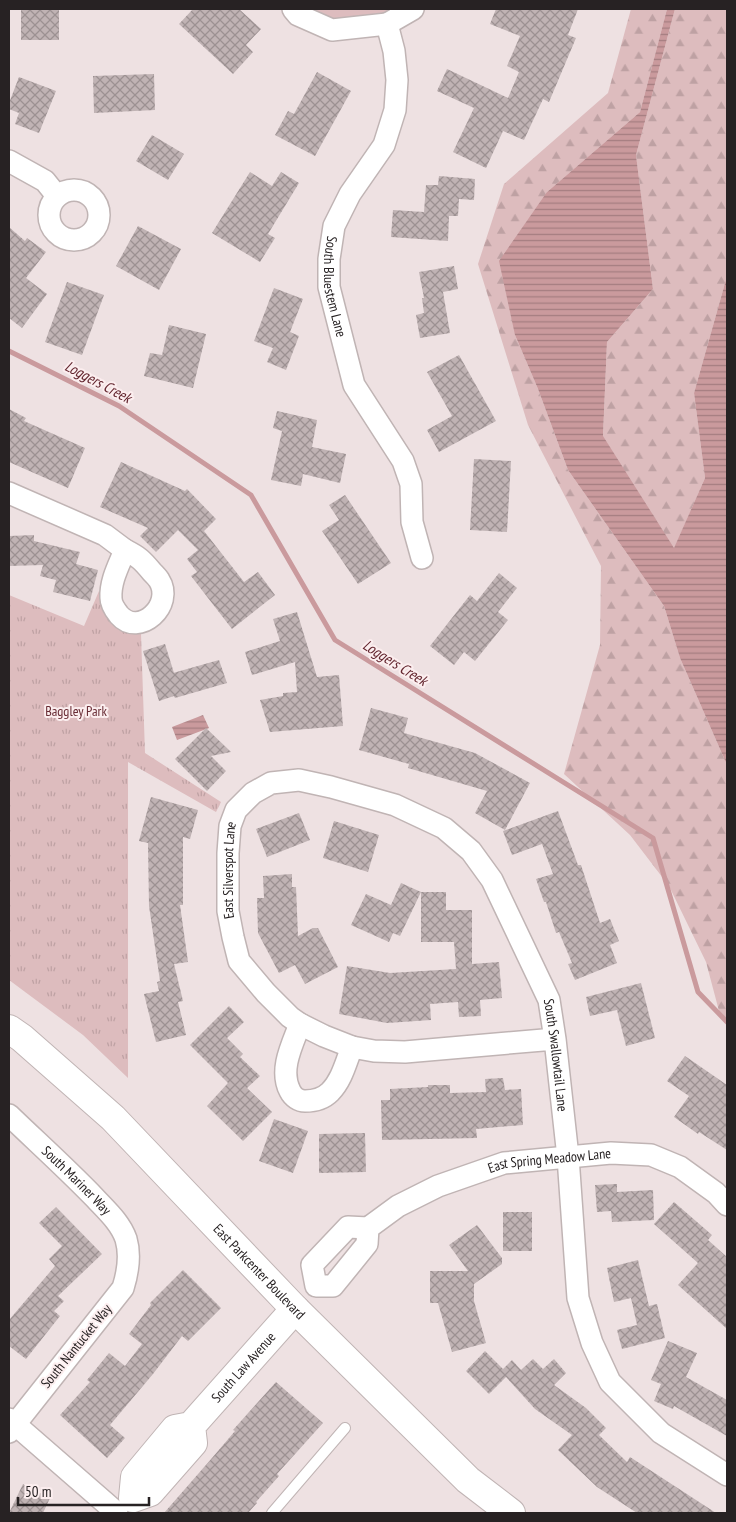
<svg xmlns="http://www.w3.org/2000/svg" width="736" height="1522" font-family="'PT Sans Narrow',sans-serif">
<defs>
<pattern id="grass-tufts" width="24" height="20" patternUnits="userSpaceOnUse" patternTransform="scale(1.25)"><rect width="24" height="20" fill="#ddbcbe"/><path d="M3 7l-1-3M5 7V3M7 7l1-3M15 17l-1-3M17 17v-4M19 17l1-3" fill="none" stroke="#bea1a3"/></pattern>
<pattern id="forest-firs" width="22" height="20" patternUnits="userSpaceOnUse" patternTransform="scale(1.25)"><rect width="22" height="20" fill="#ddbcbe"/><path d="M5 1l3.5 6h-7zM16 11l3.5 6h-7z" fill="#bea1a3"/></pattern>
<pattern id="water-rules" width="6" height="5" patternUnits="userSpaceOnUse" patternTransform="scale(1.25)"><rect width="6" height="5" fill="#ca9a9d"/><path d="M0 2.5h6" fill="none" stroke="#a47d80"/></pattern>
<pattern id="building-cross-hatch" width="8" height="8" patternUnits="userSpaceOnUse" patternTransform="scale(1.25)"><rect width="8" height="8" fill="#c0b3b4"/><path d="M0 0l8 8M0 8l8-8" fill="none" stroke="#9c9192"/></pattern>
</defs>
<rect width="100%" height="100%" fill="#eee1e2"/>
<path fill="url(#grass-tufts)" d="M306,9H393L382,15L335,20Z
M99,591L104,610L115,623L128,633L141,634L145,753L221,802L216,812L128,762V1078L83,1035L9,980V595L84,626Z"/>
<path fill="url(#forest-firs)" d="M631,9H667L640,112L547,192L515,335L538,389L568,470L664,606L680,658L727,765V1019L719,1011L706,962L669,886L630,835L564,774L600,645L601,566L528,425L478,264L504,184L608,93Z
M675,9H727V276L694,393L705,478L674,549L603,437L607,342L653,289L636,155Z"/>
<path fill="url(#water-rules)" d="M667,9H675L636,155L653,289L607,342L603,436L674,548L705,478L694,393L727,276V765L680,658L664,606L568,470L538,389L515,335L499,261L547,192L640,112Z
M203,715L209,728L177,740L172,727Z"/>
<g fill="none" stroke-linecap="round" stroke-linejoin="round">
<path stroke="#ca9a9d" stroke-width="5" d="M9,351L119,406L251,495L335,640L653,838L698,992L727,1022"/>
</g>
<path fill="url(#building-cross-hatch)" d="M21,9H59V40H21Z
M193,9H239L261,29L246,45L253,52L233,74L179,24Z
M496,9H578L568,35L576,38L549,102L543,99L524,140L503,131L486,168L453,152L474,108L437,91L447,69L508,98L519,72L507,66L520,36L490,24Z
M317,72L351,91L315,156L275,135L288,111L294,114Z
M154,74L155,110L94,113L93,76Z
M19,77L56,91L39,133L15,124L19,113L9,109V103Z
M152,135L184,154L168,180L136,161Z
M250,172L272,186L281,172L299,183L268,234L275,238L260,262L212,233Z
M439,176L475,179L474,200L459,199L458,216H449L448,241L391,237L393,210L424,212L426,185H438Z
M138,226L181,249L159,290L116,266Z
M9,227L25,241L27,238L46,252L26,278L47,294L22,328L9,318Z
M454,266L458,289L443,292L450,333L420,338L416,315L424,313L422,298H424L419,272Z
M67,282L104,295L82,355L45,342Z
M274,288L303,299L290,332L299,336L286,370L267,362L273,348L254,341Z
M169,325L206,334L193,388L144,376L150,353L162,355Z
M459,355L496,421L439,452L427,430L452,416L427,372Z
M9,409L26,418L24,421L85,448L68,488L9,462Z
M277,411L317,420L312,447L346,454L340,483L303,474L301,486L271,480L282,431L273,428Z
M474,459L511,461L507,532L470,530Z
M121,462L185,491L187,489L216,519L204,531L244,582L258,572L275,595L232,629L191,576L197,572L187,559L198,550L178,530L156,552L140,536L148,528L100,507Z
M345,495L391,563L358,584L322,531L339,520L329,505Z
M34,535V541L80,552L76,564L98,570L90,601L53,592L56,580L40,576L43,565L9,566V536Z
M499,573L517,588L498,612L508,620L475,661L464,652L454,665L430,646L470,595L477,601Z
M297,612L317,677L339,675L343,726L270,732L260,700L283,696V693L297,692L295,662L252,675L245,652L280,641L273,619Z
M165,644L174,673H173L219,660L227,683L175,698L174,696L159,701L143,651Z
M371,708L408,718L404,733L475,753L530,783L505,830L475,813L487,791L408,768L409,764L359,750Z
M206,728L231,752L211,756L226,771L207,791L175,759Z
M151,797L198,810L190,839L183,837V905H180L188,962L174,964L183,1001L178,1002L186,1035L156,1042L144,994L159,991L157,982L160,981L149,906L148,843L139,841Z
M558,811L578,865H581L600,923L610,919L619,941L610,945L617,963L575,980L568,964L572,963L559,932L556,933L546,902H544L536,879L553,874L542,844L512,855L503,831Z
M299,813L310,840L267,857L256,829Z
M334,821L379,835L368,872L323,858Z
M292,874V887H296L298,936L313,928H318L338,967L305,984L295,965L279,973L258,933L257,898H264L263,876Z
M401,883L421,892L400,936L393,933L389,942L351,925L366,894L391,905Z
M421,892H446V910H472V964L499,962L502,998L480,1000L481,1016L459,1017L458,1002L430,1004L431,1020L387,1023L339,1014L347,966L390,973L456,969L454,942H421Z
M641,983L655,1038L626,1046L617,1010L590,1016L586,997Z
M229,1006L244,1022L227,1038L243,1054L240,1057L260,1076L247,1088L272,1112L243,1141L207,1106L228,1083L190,1045Z
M685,1056L727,1085V1150L699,1132L698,1134L674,1117L689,1096L667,1081Z
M503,1078L505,1090L521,1089L523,1125L476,1129L477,1138L382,1140L381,1100H390V1089L428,1087V1085H450V1093L486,1092L485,1079Z
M274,1119L308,1131L293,1173L259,1161Z
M365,1133L366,1172L319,1173V1134Z
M617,1184V1192L653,1190L654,1220L612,1222L611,1211L597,1212L595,1185Z
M674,1202L712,1235L708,1240L727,1257V1329L678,1285L698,1263L654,1224Z
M56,1207L102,1254L58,1296L64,1301L54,1311L60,1316L26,1359L9,1346V1320L55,1266L49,1259L62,1246L39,1223Z
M503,1212H532V1251H503Z
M477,1225L502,1258V1264L474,1284V1301L486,1343L452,1352L438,1303H430V1271H468L449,1245Z
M638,1260L649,1306L657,1304L665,1338L622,1349L617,1330L637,1325L631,1298L614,1302L607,1268Z
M183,1270L221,1308L188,1341L182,1336L153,1374L110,1425L125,1438L107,1458L60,1415L90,1382L87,1380L109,1353L125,1366L142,1344L129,1334L151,1305L150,1303Z
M668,1341L697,1353L686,1377L727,1400V1436L674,1406L673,1409L654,1401L661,1384L651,1380Z
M485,1351L503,1369L512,1360L521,1370L533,1359L543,1369L554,1359L566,1373L554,1385L586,1408L606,1428L599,1435L627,1462L630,1457L716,1513H637L597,1487L558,1450L572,1435L535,1409L506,1377L489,1394L466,1371Z
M276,1382L323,1423L277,1474L279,1476L256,1502L257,1503L248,1513H164L212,1458L235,1431L233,1430Z
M23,1484L50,1498L43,1513H9Z"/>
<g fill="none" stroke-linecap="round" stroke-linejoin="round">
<g stroke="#c0b4b4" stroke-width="12">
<path id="lane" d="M272,1513L345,1428"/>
</g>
<g stroke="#c0b4b4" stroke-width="24">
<g id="street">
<path id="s1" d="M293,9L298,15L332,30L387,24L394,51L397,80L395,110L384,145L350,194L334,226L329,259V287L354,385L403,461L411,484L412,522L422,558"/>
<path d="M387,24L413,9"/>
<path d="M9,161L45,181L57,196"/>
<circle cx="74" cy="215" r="25"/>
<path d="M9,493L105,535L125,550"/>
<path d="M125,550C139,557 142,560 152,572C154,574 157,577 159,580C175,605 139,638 119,615C115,610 111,604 111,598C110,581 119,565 125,550Z"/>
<path d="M300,1024C292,1045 279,1070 290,1091C293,1097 299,1101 305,1101C315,1101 323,1099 330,1092C342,1080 346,1062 352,1047"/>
<path id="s2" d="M555,1039L405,1052L374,1051L352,1047L324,1036L300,1024L290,1017L266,993L239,961L233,937L228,911V853L230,826L236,810L253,793L271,783L299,780L331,787L395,805L444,828L471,851L492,880L549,1000L555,1039L568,1157L578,1298L592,1343L610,1382L661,1433L727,1475"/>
<path id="s3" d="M9,1115C37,1142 67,1169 94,1197C106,1210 120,1222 126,1239C131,1256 128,1272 123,1288L9,1432"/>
<path id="s4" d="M368,1228L367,1244L333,1286H316L312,1265L348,1227L368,1228L398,1206L438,1186L504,1163L611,1153L651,1155L680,1167L716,1193L727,1205"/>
<path d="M9,1419L117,1513"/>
</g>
</g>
<g stroke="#c0b4b4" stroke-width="30">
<g id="secondary">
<path id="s5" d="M9,1029L22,1038L113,1118L295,1309L468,1480L511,1513"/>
<path id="s6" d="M191,1426L193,1443L150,1492L133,1498L135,1477L175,1429L191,1426L295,1309"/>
</g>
</g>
<use href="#lane" stroke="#fff" stroke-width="10"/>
<use href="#street" stroke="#fff" stroke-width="21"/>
<use href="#secondary" stroke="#fff" stroke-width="28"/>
</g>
<g text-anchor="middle" stroke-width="4" stroke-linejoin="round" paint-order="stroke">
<g font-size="14" fill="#272223" stroke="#fceeef">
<text dy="5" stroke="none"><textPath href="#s1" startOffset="381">South Bluestem Lane</textPath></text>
<text dy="5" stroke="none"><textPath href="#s2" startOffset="441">East Silverspot Lane</textPath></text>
<text dy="5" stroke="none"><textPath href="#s2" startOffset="988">South Swallowtail Lane</textPath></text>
<text dy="5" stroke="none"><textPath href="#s4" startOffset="378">East Spring Meadow Lane</textPath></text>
<text dy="5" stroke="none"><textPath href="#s3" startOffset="94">South Mariner Way</textPath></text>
<text dy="5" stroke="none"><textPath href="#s5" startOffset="349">East Parkcenter Boulevard</textPath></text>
<text transform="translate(76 1346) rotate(-51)" y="5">South Nantucket Way</text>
<text dy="5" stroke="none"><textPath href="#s6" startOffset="279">South Law Avenue</textPath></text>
</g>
<g font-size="14" fill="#682b34" stroke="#fceeef">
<text x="76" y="716">Baggley Park</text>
</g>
<g font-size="15" font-style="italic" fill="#63262f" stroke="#fceeef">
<text transform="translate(98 382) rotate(28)" y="5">Loggers Creek</text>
<text transform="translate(395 663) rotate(32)" y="5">Loggers Creek</text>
</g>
</g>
<rect width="736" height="1522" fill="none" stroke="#272223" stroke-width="20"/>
<path d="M18 1497v8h131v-8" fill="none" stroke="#272223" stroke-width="2.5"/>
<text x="25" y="1497" font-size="15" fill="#272223" stroke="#fceeef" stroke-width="4" paint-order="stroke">50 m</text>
</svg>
